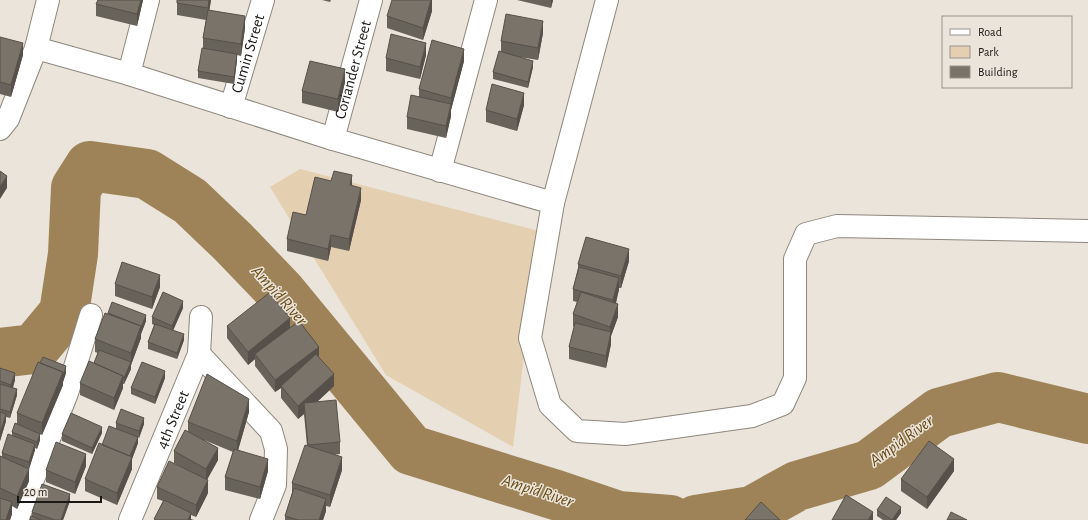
<svg xmlns="http://www.w3.org/2000/svg" width="1088" height="520" font-family="'Alegreya Sans',sans-serif">
<rect width="100%" height="100%" fill="#ebe4da"/>
<path fill="#e4cfb0" d="M300,169L539,231L513,447L386,375L270,187Z"/>
<g fill="none" stroke-linecap="round" stroke-linejoin="round">
<path stroke="#9e8358" stroke-width="50" d="M0,353L34,349L64,313L73,254L76,188L90,166L147,174L190,201L232,241L280,291L411,450L556,495L618,516L670,520
M696,520L752,511L797,486L869,465L939,413L998,397L1088,419"/>
<g stroke="#8e877e" stroke-width="24">
<g id="minor">
<path d="M607,0L553,203L530,338L550,405L577,431L625,434L752,416L783,404L795,378V259L806,234L837,226L1088,231"/>
<path d="M36,48L129,74L333,139L553,203"/>
<path d="M129,74L148,0"/>
<path id="s1" d="M231,107L263,0"/>
<path d="M0,129L8,119L36,48L48,0"/>
<path id="s2" d="M333,139L371,0"/>
<path d="M440,171L486,0"/>
<path d="M199,354L271,431L276,449L275,485L261,520"/>
<path d="M17,520L67,393L91,315"/>
<path id="s3" d="M130,520L199,354L201,317"/>
</g>
</g>
<use href="#minor" stroke="#fff" stroke-width="22"/>
</g>
<path fill="#68635a" d="M98,0H143L137,26L96,16V4Z
M177,0H211L209,10L245,28L241,56L237,55V60L234,84L198,78V71L203,48V38L206,20L177,15Z
M322,0H331L330,2Z
M432,0V11L423,40L387,28V16Z
M517,0H553L551,8Z
M543,33L538,60L519,57L533,67L528,88L493,79V72L501,52V41Z
M0,37L23,55L11,97L0,94Z
M426,55L420,79L386,71V58Z
M464,61L451,110V116L446,138L407,129V117L419,96V89Z
M345,82L338,112L302,103V91Z
M524,105L517,131L486,122V110Z
M352,185L361,200L349,251L331,247L328,261L287,251V239L306,215Z
M629,261L621,288H619L616,304L618,317L611,336V344L606,368L569,359V347L574,327L573,326V314L577,302L573,301V289L578,268V264Z
M115,284L160,287L152,309L115,296Z
M183,308L173,330L184,340L177,359L148,349V342L154,325L152,324V317Z
M108,313L146,321L141,334V338L131,365V369L124,384H123V388L114,410L80,395V383L94,363L98,353L95,352V339Z
M227,326L290,328L319,357L334,386L317,402L340,442V454L333,455L342,470L330,507L326,506V511L323,520H285V516L292,493V483L307,446L304,414L298,419L281,398V388L275,392L255,366V359L248,365L227,338Z
M0,368L15,380L13,388L17,395L10,418L6,417V421L0,441Z
M66,373L63,382V385L42,435L40,434V440L37,449L35,448V450L29,469L28,468L29,481L17,509L12,506V514L10,520H0V456L2,457V453L12,436V432L17,424V413Z
M165,378L155,404L131,394V388Z
M249,412L238,450L268,471L260,499L225,490V477L233,452L204,440L218,460L207,480L208,493L196,517L191,515V519L194,520H154L163,501L157,499V487L188,471L174,463V451L188,431V422Z
M116,423L144,424L139,438L138,437V443L132,459V469L117,505L85,491V479L102,445L116,428Z
M102,433L92,454L62,441V434Z
M86,466L75,494L46,482V470Z
M954,471L927,509L901,491V479Z
M70,501L63,520H30L32,517V512Z
M877,510L901,513L896,520H883L877,516Z"/>
<path fill="#55504a" d="M141,0H143L137,26V14Z
M209,0H211L208,20V8Z
M431,0H432V11L423,40V28Z
M551,0H553L551,8Z
M245,16V28L241,56V44Z
M543,21V33L538,60V48Z
M23,43V55L11,97V85Z
M426,43V55L420,79V67Z
M464,49V61L451,110V98Z
M237,54V60L234,84V77Z
M533,61V67L528,88V82Z
M345,69V82L338,112V99Z
M524,93V105L517,131V119Z
M451,104V116L446,138V126Z
M352,175V187L350,185Z
M7,176V188L0,199V187Z
M361,188V200L349,251V239Z
M331,235V247L328,261V249Z
M629,249V261L621,288V276Z
M160,275V287L152,309V297Z
M619,278V290L613,312V300Z
M183,301V308L172,333V326Z
M618,304V317L611,336V344L606,368V356L610,336V327Z
M146,315V321L141,334V338L131,365V369L124,384V378L131,362V353L141,326Z
M290,318V331L255,354V359L248,365V352Z
M184,334V340L177,359V353Z
M319,347V359L281,386V388L275,392V380Z
M66,366V373L63,382V376Z
M165,371V378L155,404V397Z
M63,372V385L42,435V423Z
M15,373V380L11,391V385Z
M334,374V386L305,413L304,403V414L298,419V406Z
M123,376V388L114,410V398Z
M17,389V395L10,418V412Z
M249,399V412L237,454V441Z
M6,414V421L0,441V434Z
M144,418V424L139,438V431Z
M102,427V433L92,454V448Z
M40,434V440L37,449V442Z
M138,437V443L132,459V469L117,505V493Z
M35,444V450L29,469V462Z
M218,448V460L206,481V469Z
M86,454V466L75,494V482Z
M342,457V470L330,507V495Z
M268,459V471L260,499V487Z
M954,459V471L927,509V497Z
M29,469V481L17,509V496Z
M208,480V493L196,517V505Z
M70,494V501L63,520H61Z
M326,499V511L323,520H319Z
M12,502V514L10,520H6Z
M901,507V513L896,520H892Z
M873,512V520H868Z
M191,513V520H188Z"/>
<path fill="#797369" stroke="#55504a" d="M98,0H141L137,14L96,4Z
M177,0H209L208,8L177,3Z
M392,0H431L423,28L387,16Z
M208,10L245,16L241,44L203,38Z
M506,14L543,21L538,48L501,41Z
M391,34L426,43L420,67L386,58Z
M0,37L23,43L11,85L0,82Z
M432,40L464,49L451,98L419,89Z
M202,48L237,54L234,77L198,71Z
M499,51L533,61L528,82L493,72Z
M310,61L345,69L338,99L302,91Z
M492,84L524,93L517,119L486,110Z
M411,95L451,104L446,126L407,117Z
M0,171L7,176L0,187Z
M334,171L352,175L350,185L361,188L349,239L331,235L328,249L287,239L293,212L306,215L315,177L331,181Z
M586,237L629,249L621,276L578,264Z
M122,262L160,275L152,297L115,284Z
M579,267L619,278L613,300L573,289Z
M163,292L183,301L172,326L152,317Z
M581,292L618,304L610,327L573,314Z
M269,293L290,318L248,352L227,326Z
M112,302L146,315L141,328V326L108,313Z
M105,313L141,326L131,353L95,339Z
M299,321L319,347L275,380L255,354Z
M575,323L611,332L606,356L569,347Z
M155,324L184,334L177,353L148,342Z
M99,350L131,362L124,378L123,377V376L94,363Z
M316,354L334,374L298,406L281,386Z
M43,357L66,366L63,376V372L40,363Z
M89,361L123,376L114,398L80,383Z
M38,362L63,372L42,423L17,413Z
M142,362L165,371L155,397L131,388Z
M0,368L15,373L11,385L0,381Z
M207,374L249,399L237,441L188,422Z
M0,384L17,389L10,412L0,409Z
M336,400L340,442L308,445L304,403Z
M121,409L144,418L139,431L116,423Z
M0,412L6,414L0,434Z
M71,413L102,427L92,448L62,434Z
M15,423L40,434L37,442L12,432Z
M109,426L138,437L130,456L102,445Z
M185,430L218,448L206,469L174,451Z
M8,434L35,444L29,462L2,453Z
M929,441L954,459L927,497L901,479Z
M56,442L86,454L75,482L46,470Z
M99,443L132,457L117,493L85,479Z
M305,445L342,457L330,495L292,483Z
M234,449L268,459L260,487L225,477Z
M0,456L29,469L17,496L0,488Z
M169,461L208,480L196,505L157,487Z
M42,484L70,494L61,520H55L32,512Z
M294,488L326,499L319,520H298L285,516Z
M846,495L873,512L868,520H832Z
M886,497L901,507L892,520L877,510Z
M0,498L12,502L6,520H0Z
M164,500L191,513L188,520H156L154,519Z
M761,502L780,520H745Z
M951,512L967,520H947Z
M31,516L41,520H30Z"/>
<g text-anchor="middle" stroke-width="3" stroke-linejoin="round" paint-order="stroke">
<g font-size="16" fill="#1b1915" stroke="#ebe4da">
<text dy="6" stroke="none"><textPath href="#s1" startOffset="56">Cumin Street</textPath></text>
<text dy="6" stroke="none"><textPath href="#s2" startOffset="72">Coriander Street</textPath></text>
<text dy="6" stroke="none"><textPath href="#s3" startOffset="109">4th Street</textPath></text>
</g>
<g font-size="17" font-style="italic" fill="#664913" stroke="#ebe4da">
<text transform="translate(280 295) rotate(48)" y="6">Ampid River</text>
<text transform="translate(901 440) rotate(-36)" y="6">Ampid River</text>
<text transform="translate(538 490) rotate(18)" y="6">Ampid River</text>
</g>
</g>
<rect x="942" y="16" width="130" height="72" fill="#ebe4da" stroke="#98938b"/>
<rect x="950" y="29" width="20" height="6" fill="#ffffff" stroke="#98938b"/>
<text x="978" y="36" font-size="12" fill="#1b1915">Road</text>
<rect x="950" y="46" width="20" height="12" fill="#e4cfb0" stroke="#98938b"/>
<text x="978" y="56" font-size="12" fill="#1b1915">Park</text>
<rect x="950" y="66" width="20" height="12" fill="#797369" stroke="#98938b"/>
<text x="978" y="76" font-size="12" fill="#1b1915">Building</text>
<path d="M18 496v6h83v-6" fill="none" stroke="#1b1915" stroke-width="2"/>
<text x="24" y="496" font-size="12" fill="#1b1915" stroke="#ebe4da" stroke-width="3" paint-order="stroke">20 m</text>
</svg>
